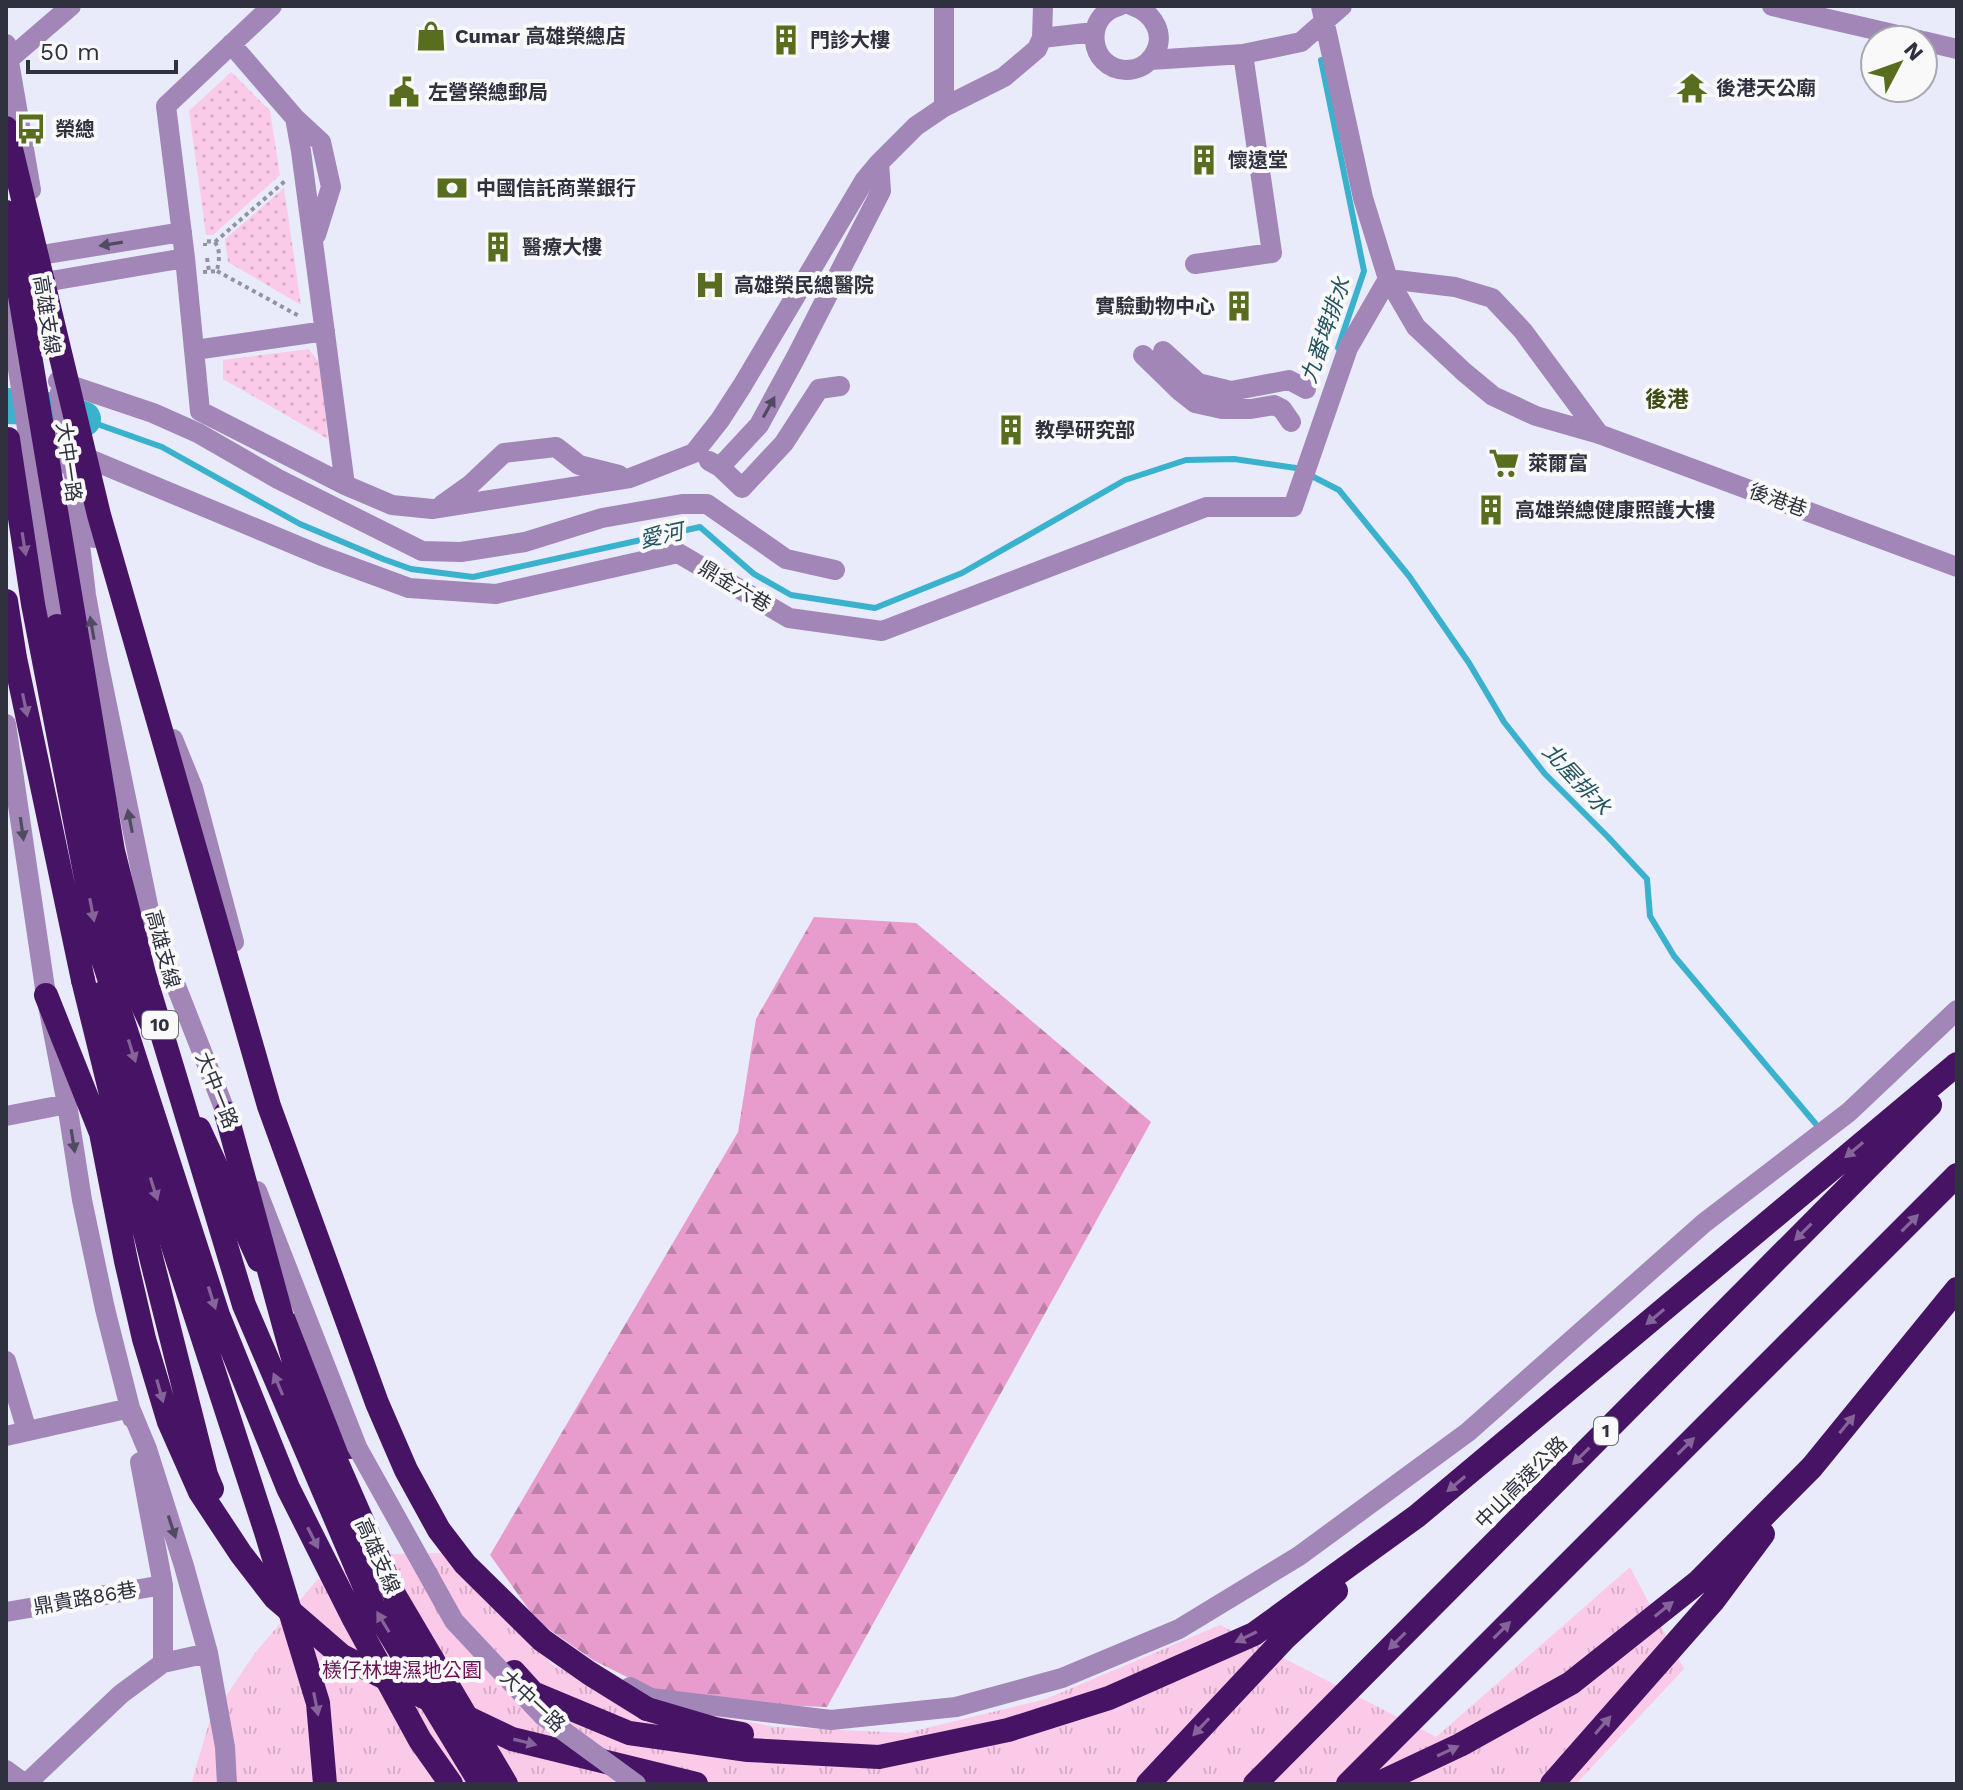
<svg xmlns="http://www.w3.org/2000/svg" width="1963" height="1790" font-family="'Work Sans','Noto Sans TC',sans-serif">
<defs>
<pattern id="grass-dots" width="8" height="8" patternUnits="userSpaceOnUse" patternTransform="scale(2)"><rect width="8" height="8" fill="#fbcae9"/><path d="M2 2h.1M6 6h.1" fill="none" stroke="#d7aec9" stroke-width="1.8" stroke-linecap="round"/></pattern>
<pattern id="forest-firs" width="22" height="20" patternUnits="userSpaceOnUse" patternTransform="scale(2)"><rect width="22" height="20" fill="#e89cce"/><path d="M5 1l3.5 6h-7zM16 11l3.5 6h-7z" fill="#bc80a9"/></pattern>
<pattern id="park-tufts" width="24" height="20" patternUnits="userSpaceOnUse" patternTransform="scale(2)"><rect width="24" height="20" fill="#fbcae9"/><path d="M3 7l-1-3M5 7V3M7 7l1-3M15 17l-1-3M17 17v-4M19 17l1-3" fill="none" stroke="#d7aec9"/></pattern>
</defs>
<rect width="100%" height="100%" fill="#e9ebfa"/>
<path fill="url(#grass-dots)" d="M231,72L270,111L280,175L213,235H206L189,111Z
M284,188L301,305L228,262L225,239Z
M309,349L320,364L328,439L223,379V360Z"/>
<path fill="url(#forest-firs)" d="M814,917L916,923L1151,1122L827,1707L726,1703L655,1691L593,1660L537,1621L490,1555L738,1132L756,1019Z"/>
<path fill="url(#park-tufts)" d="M448,1553L553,1665L628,1701L777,1727L906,1733L1046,1699L1220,1625L1436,1737L1630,1567L1684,1669L1576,1784H191L210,1720L255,1653L317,1580L387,1554Z"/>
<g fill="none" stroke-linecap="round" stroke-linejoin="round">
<path stroke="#3ab1cd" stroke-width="6" d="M1321,60L1364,271L1338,348
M83,419L162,447L300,524L383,559L411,569L473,577L700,527L754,574L791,595L875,608L962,573L1125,480L1186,460L1234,459L1296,468L1339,490L1409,576L1469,663L1504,722L1545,774L1608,837L1647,879L1650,916L1674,956L1815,1123"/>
<path stroke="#3ab1cd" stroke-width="36" d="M6,406L34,407L83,419"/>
<path stroke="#9193a1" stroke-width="4" stroke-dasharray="4 4" stroke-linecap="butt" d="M215,242L285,181
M207,258L209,271
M217,271L299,316
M203,272L217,271C219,259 221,252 215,242L205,241V246"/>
<path stroke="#a186b7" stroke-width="20" d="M272,6L166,106L185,258L200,411L345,485
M944,6V107
M1119,6C1083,15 1088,69 1126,70C1137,70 1147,65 1153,56C1167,36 1154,13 1133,6
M1321,6L1363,198L1388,279L1416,327L1464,372L1493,396L1536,416L1599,434L1957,567
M1772,6L1919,40
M1042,38L1094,32
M1923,41L1957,49
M6,44L31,190
M231,44L295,118L301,151L345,485L392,505L432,509L630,478L694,453L720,420L742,386L864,181L879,163L916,126L944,107L1004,77L1037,49L1042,38L1043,6
M1150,60L1243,54L1301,42L1342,6
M6,62L71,6
M295,118L321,142L331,187L316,235
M41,255L182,232
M1195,264L1272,253L1243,54
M29,279L45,282L185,258
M10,297L18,369L57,626
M195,350L325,331
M1163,351L1198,383L1231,391L1289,380L1306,389
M1143,355L1181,392L1195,403L1222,409H1251L1274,405L1282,409L1291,422
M58,381L153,413L198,433L278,479L422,551L461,552L525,542L602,518L682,504H707L786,559L835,570
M60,392L70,467
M75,453L322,556L409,588L496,594L678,553L789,618L882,631L1206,507H1293L1348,348L1388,279L1455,287L1492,298L1523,331L1599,434
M69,459L94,538
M709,461L720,467L742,488L784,443L819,389L840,386
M720,467L759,425L796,357L881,191L879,163
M442,505L470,485L504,453L556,447L579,465L619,475
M76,511L86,595L98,661L152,925L226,1113
M6,724L46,995L67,1104L82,1200L105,1309L130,1408L147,1449L184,1566L208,1653L225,1747L227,1784
M173,739L193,788L234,942
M6,1116L67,1104
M6,1361L27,1431
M6,1436L130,1408L132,1418
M140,1462L163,1585V1663
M6,1612L163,1585
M630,1687L651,1698L831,1720L956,1707L1062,1678L1179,1629L1299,1556L1468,1432L1704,1223L1849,1112L1957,1010
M6,1770L25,1784
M26,1784L121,1694L163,1663L208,1653"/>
<path stroke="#471465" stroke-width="24" d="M57,626L90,811L127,972L151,1023
M83,980L152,1261L206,1475L212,1489
M46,995L101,1133L126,1261L144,1339L169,1422L200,1492L241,1554L275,1598L342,1656L403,1687L512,1739L696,1784
M199,1129L259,1260
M290,1325L349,1447
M514,1672L533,1693L629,1733L748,1750L879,1757L1008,1730L1109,1698L1254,1634L1417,1516L1957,1064
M647,1709L715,1729L742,1734
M1148,1784L1284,1639L1336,1591
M1255,1784L1930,1105
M1348,1784L1957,1175
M1377,1784L1460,1745L1571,1683L1698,1582L1812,1467L1957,1289
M1552,1784L1713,1601L1763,1534"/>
<path stroke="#a186b7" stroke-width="20" d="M257,1191L357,1447L454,1621L543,1716L636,1784"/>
<path stroke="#471465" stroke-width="24" d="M6,128L99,515L269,1106L377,1403L406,1470L439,1530L465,1564L542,1640L589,1673L647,1709
M6,212L113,851L144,974L244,1305L373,1606L481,1784
M8,439L33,604L100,950L218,1315L288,1488L354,1619L420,1740L451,1784
M6,601L15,658L83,980
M103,993L109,1049L266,1532L318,1703L325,1784
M226,1113L296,1369L395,1596L506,1784"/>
</g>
<defs><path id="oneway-solid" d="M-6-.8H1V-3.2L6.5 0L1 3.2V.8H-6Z" transform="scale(2)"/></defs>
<g fill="#514a63">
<use href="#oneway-solid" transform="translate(111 244) rotate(171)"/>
<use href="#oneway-solid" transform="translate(769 407) rotate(-61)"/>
<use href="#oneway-solid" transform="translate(92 628) rotate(-100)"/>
<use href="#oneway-solid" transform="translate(130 821) rotate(-101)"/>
<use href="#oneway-solid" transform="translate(22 829) rotate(82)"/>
<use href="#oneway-solid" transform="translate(73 1141) rotate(81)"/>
<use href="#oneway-solid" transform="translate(172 1527) rotate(72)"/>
</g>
<g fill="#856499">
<use href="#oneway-solid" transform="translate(24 544) rotate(81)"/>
<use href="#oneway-solid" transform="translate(25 705) rotate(78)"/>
<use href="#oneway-solid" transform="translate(92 910) rotate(79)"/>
<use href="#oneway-solid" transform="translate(132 1051) rotate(72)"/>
<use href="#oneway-solid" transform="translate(1854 1150) rotate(140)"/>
<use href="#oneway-solid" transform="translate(154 1189) rotate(72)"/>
<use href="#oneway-solid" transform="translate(1910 1223) rotate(-45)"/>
<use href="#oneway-solid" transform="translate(1803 1232) rotate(135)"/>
<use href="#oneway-solid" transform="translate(212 1298) rotate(72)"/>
<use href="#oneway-solid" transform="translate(1655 1317) rotate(140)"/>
<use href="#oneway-solid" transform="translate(278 1384) rotate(-113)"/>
<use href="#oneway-solid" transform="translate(160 1391) rotate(74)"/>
<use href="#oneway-solid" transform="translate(1847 1424) rotate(-51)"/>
<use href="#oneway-solid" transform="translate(1686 1446) rotate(-45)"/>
<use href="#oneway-solid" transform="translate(1581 1456) rotate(135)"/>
<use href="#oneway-solid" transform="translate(1456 1484) rotate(140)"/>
<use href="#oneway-solid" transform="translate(313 1538) rotate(63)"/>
<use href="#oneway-solid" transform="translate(1664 1609) rotate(-39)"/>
<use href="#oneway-solid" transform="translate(383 1622) rotate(-121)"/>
<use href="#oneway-solid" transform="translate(1502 1630) rotate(-45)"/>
<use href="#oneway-solid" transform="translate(1246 1637) rotate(154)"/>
<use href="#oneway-solid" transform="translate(1397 1641) rotate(135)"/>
<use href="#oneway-solid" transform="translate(316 1704) rotate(79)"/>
<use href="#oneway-solid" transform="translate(1603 1725) rotate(-49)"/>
<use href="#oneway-solid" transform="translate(1201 1727) rotate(133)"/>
<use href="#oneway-solid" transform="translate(525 1742) rotate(14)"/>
<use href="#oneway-solid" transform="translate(1448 1751) rotate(-25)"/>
</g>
<defs>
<g id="shop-bare" transform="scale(2.4)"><path d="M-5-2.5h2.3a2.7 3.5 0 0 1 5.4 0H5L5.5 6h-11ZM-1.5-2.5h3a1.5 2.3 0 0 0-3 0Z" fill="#586d1d" stroke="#f9f9f9" stroke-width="2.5" paint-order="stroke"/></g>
<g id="building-bare" transform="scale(2.4)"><path d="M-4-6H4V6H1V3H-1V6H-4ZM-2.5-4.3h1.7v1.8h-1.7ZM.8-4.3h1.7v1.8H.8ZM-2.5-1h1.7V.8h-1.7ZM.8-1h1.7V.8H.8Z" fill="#586d1d" stroke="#f9f9f9" stroke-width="2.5" paint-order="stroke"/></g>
<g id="temple-bare" transform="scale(2.4)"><path d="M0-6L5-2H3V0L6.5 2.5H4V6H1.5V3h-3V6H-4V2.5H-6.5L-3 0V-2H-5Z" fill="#586d1d" stroke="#f9f9f9" stroke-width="2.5" paint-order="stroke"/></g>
<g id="civic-bare" transform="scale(2.4)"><path d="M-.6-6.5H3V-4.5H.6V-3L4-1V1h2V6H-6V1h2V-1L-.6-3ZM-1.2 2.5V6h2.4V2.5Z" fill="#586d1d" stroke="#f9f9f9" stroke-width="2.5" paint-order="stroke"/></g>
<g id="bus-bare" transform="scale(2.4)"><path d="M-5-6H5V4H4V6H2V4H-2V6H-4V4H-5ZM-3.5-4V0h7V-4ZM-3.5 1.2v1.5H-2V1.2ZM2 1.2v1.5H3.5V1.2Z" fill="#586d1d" stroke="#f9f9f9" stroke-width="2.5" paint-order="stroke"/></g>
<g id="bank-bare" transform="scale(2.4)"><path d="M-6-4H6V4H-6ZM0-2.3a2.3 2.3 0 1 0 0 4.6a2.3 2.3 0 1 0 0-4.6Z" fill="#586d1d" stroke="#f9f9f9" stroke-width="2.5" paint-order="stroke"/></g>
<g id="hospital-bare" transform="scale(2.4)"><path d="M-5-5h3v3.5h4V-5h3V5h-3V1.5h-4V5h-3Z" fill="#586d1d" stroke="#f9f9f9" stroke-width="2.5" paint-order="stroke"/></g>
<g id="supermarket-bare" transform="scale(2.4)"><path d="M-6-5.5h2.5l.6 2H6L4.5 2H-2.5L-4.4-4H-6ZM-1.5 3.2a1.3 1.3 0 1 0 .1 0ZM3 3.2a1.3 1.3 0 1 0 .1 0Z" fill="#586d1d" stroke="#f9f9f9" stroke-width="2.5" paint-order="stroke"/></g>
</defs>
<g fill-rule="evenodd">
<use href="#shop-bare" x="431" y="36"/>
<use href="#building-bare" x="786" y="40"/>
<use href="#temple-bare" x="1692" y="88"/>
<use href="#civic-bare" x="404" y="92"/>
<use href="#bus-bare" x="31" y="129"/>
<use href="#building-bare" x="1204" y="160"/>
<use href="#bank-bare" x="452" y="188"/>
<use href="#building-bare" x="498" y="247"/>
<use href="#hospital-bare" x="710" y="285"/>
<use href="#building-bare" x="1239" y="306"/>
<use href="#building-bare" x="1011" y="430"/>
<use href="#supermarket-bare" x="1504" y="463"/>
<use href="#building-bare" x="1491" y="510"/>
</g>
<g text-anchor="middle" stroke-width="8" stroke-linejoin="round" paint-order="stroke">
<g fill="#f9f9f9" stroke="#6c6d77" stroke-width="2">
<rect x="142" y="1011" width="36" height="28" rx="6"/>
<rect x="1594" y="1417" width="24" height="28" rx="6"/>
</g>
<g font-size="18" font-weight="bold" fill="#2f313f">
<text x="160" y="1031">10</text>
<text x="1606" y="1437">1</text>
</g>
<g font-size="20" font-weight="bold" fill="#2f313f" stroke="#f9f9f9" text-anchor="start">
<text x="455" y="43">Cumar 高雄榮總店</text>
<text x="810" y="47">門診大樓</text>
<text x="1716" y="95">後港天公廟</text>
<text x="428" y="99">左營榮總郵局</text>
<text x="55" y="136">榮總</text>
<text x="1228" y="167">懷遠堂</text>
<text x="476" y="195">中國信託商業銀行</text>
<text x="522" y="254">醫療大樓</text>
<text x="734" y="292">高雄榮民總醫院</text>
<text x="1215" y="313" text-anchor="end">實驗動物中心</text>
<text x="1035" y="437">教學研究部</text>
<text x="1528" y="470">萊爾富</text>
<text x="1515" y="517">高雄榮總健康照護大樓</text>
</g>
<g font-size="20" fill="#2f313f" stroke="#f9f9f9">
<text transform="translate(47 315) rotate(81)" y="7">高雄支線</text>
<text transform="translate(69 462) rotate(82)" y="7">大中一路</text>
<text transform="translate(1778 500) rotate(20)" y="7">後港巷</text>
<text transform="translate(735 586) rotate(31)" y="7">鼎金六巷</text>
<text transform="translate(163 949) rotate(75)" y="7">高雄支線</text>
<text transform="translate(217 1090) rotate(68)" y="7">大中一路</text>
<text transform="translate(1521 1482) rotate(-45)" y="7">中山高速公路</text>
<text transform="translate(378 1556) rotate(66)" y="7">高雄支線</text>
<text transform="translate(85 1598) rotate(-10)" y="7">鼎貴路86巷</text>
<text transform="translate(533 1701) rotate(43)" y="7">大中一路</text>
</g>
<g font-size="20" fill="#6a1255" stroke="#f9f9f9">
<text x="402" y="1677">檨仔林埤濕地公園</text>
</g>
<g font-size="22" font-style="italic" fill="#235460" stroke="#f9f9f9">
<text transform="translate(1325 330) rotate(-71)" y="8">九番埤排水</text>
<text transform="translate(661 535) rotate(-12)" y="8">愛河</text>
<text transform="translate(1577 779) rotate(47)" y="8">北屋排水</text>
</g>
<g font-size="22" font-weight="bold" fill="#3c4b14" stroke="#f9f9f9">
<text x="1667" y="407">後港</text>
</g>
</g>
<rect width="1963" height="1790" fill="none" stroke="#2f313f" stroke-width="16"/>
<g transform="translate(1899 64) rotate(49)"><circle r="38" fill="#f9f9f9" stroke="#a8a9af" stroke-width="2"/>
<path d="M0-6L14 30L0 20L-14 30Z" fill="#586d1d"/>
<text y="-12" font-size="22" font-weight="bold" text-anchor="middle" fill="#2f313f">N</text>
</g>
<path d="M28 60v12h148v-12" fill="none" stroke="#2f313f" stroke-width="4"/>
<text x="40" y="60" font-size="24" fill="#2f313f" stroke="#f9f9f9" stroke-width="6" paint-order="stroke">50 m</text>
</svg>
